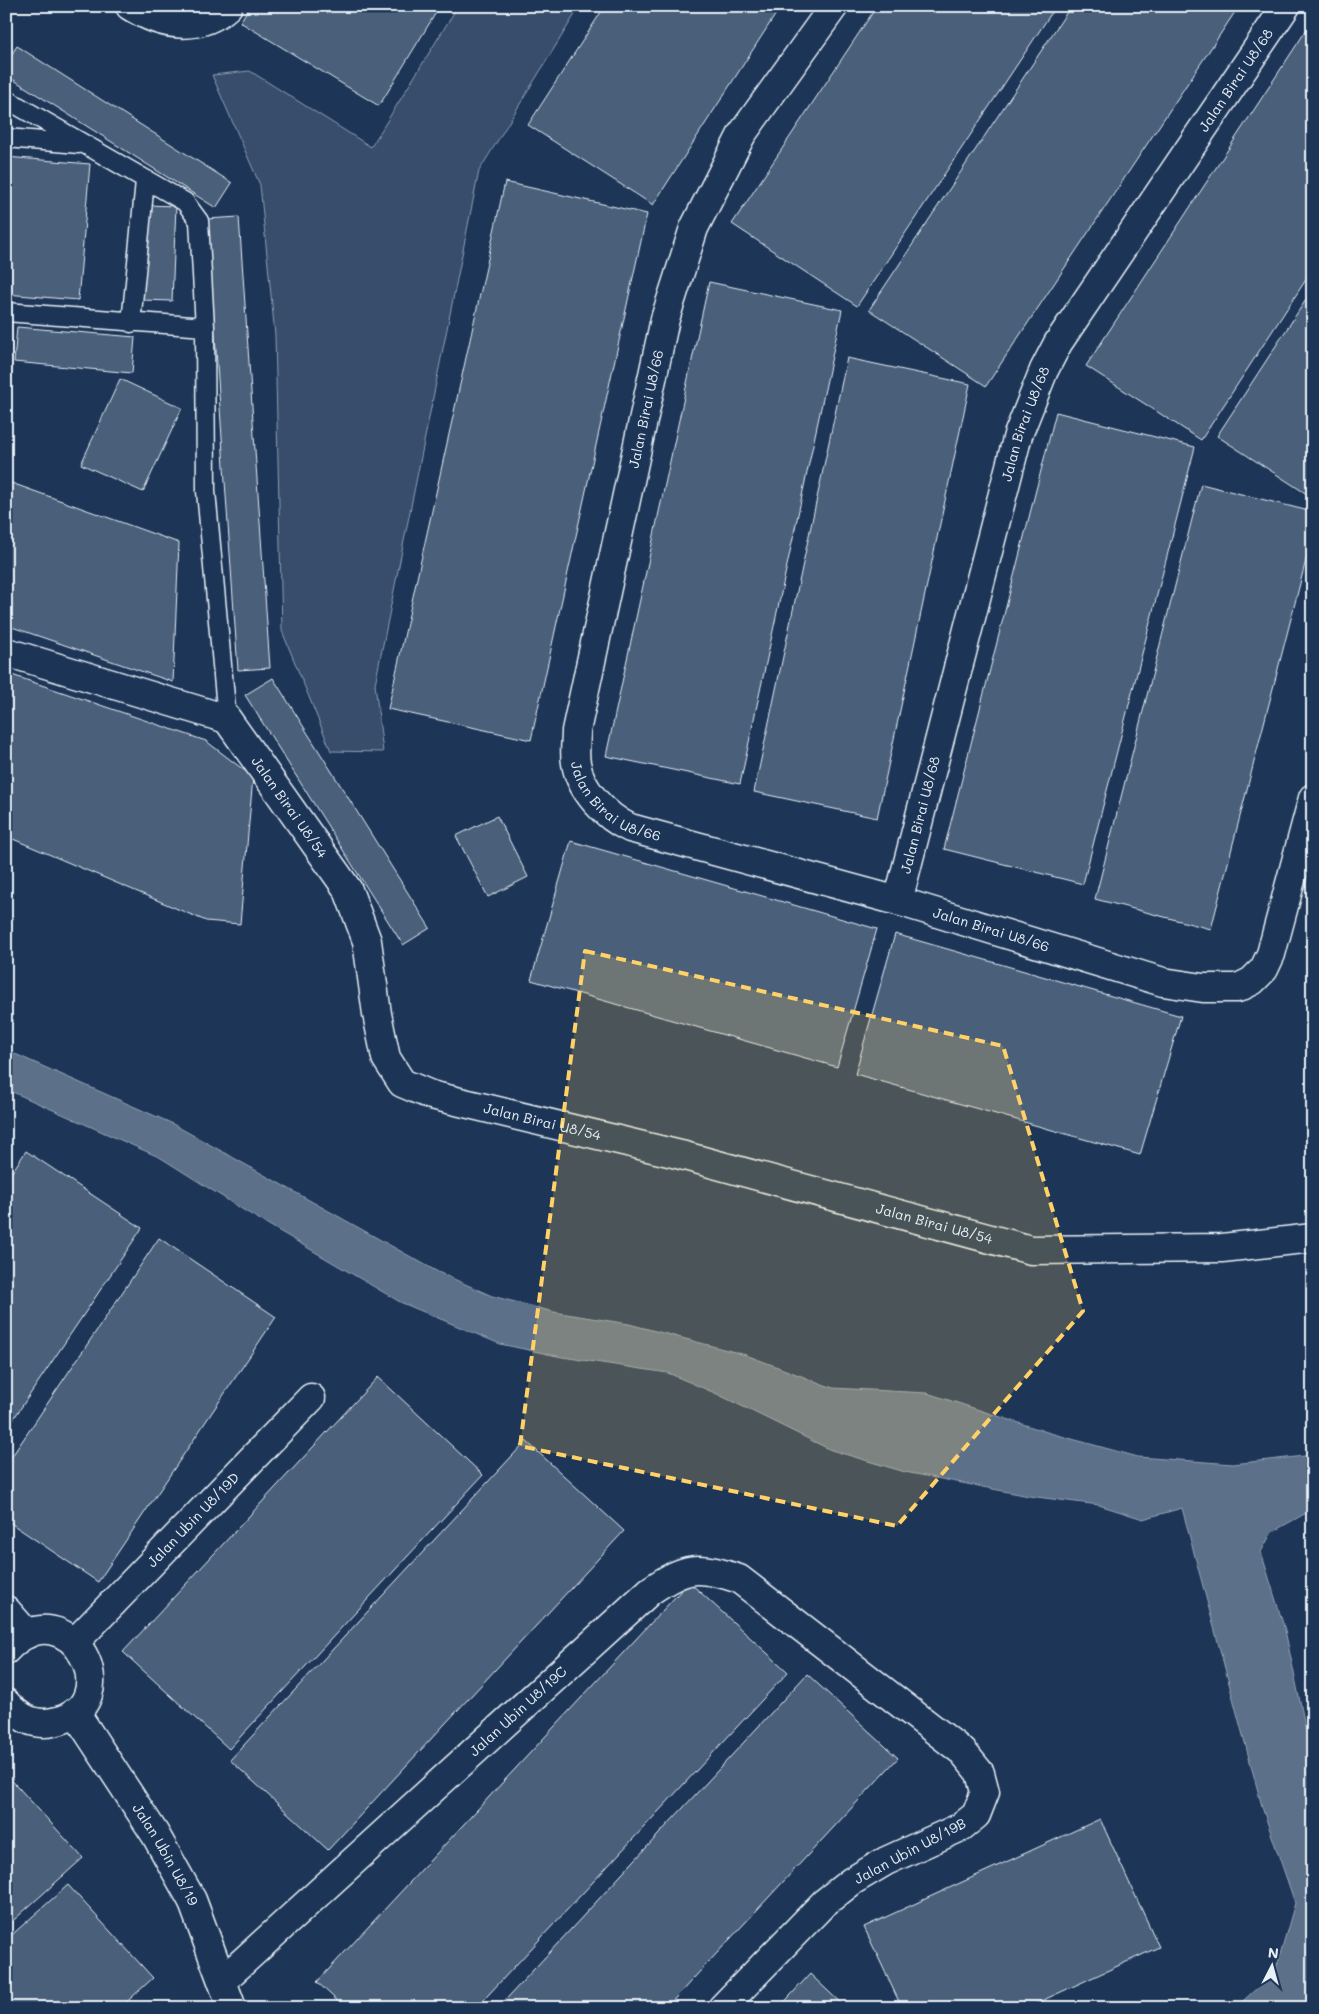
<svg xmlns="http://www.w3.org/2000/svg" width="1319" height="2014" font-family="Mali,sans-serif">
<rect width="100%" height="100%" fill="#1d3557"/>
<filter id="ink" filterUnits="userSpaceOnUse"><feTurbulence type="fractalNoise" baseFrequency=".02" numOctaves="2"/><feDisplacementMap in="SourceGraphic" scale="10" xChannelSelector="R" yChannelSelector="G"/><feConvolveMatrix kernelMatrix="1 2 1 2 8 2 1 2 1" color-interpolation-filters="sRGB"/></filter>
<g filter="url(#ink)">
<path fill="#374d6c" stroke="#909fb2" d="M458,6H580L479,171L375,684L383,752L331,751L282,631L275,335L260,185L212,75L250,71L371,147Z"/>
<path fill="#5d7089" stroke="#95a4b5" d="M6,1050L171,1123L438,1272L492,1296L554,1312L629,1324L746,1355L833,1388L927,1393L1050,1433L1138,1457L1233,1464L1313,1455L1310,1511L1272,1532L1261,1552L1285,1630L1313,1764V2008H1235L1275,1972L1295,1903L1263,1810L1182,1508L1143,1519L1099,1505L1029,1496L905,1472L831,1450L717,1394L668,1373L562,1357L500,1344L400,1302L245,1211L161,1158L6,1089Z"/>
<path fill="#495e7a" stroke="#e8f1f8" d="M250,6H440L379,106L240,22Z
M605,6H781L653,205L528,125Z
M877,6H1056L857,306L732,224Z
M1071,6H1239L986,386L869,310Z
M1309,26L1313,29V269L1201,440L1086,366Z
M17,46L232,183L216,208L6,75V63Z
M6,157L90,164L78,300L6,294Z
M505,182L647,214L531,740L388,709Z
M146,205L176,206L172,301L142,300Z
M239,217L270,668L238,670L207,219Z
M709,282L842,310L740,784L606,756Z
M1313,289V498L1217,436Z
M17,327L135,337L132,373L14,362Z
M847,358L970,384L877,818L754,792Z
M120,379L182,408L143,492L81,464Z
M1056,412L1195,447L1083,884L944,849Z
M6,481L179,543L173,682L6,625Z
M1201,484L1313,512V533L1211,929L1095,899Z
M6,673L206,741L253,777L240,924L206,921L6,836Z
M273,678L430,928L403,945L245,695Z
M497,816L528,877L488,897L456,836Z
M571,841L877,929L837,1067L531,980Z
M895,934L1181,1016L1140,1155L855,1074Z
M26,1151L142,1228L6,1430V1181Z
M159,1238L276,1317L98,1582L6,1520V1465Z
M378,1377L483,1475L229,1749L123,1652Z
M526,1441L624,1531L328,1850L230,1760Z
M689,1582L788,1672L476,2008H345L317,1982Z
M807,1674L898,1758L666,2008H498Z
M6,1774L83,1858L6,1927Z
M1100,1819L1159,1947L1026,2008H902L864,1927Z
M68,1885L153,1978L120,2008H6V1940Z
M810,1974L846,2008H779Z"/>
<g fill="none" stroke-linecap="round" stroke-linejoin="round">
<g stroke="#e8f1f8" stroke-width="21">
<path id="lane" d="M6,99L185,202L199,221L205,327L206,491L227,719
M6,138L79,144
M6,312L205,327
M131,323L145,181"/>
</g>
<g stroke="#e8f1f8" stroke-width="31">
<g id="street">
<path d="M130,6C162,26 198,33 228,6"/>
<path id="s1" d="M834,6L742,134L694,228L665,319L576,731C576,742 574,753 576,763C580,790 606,817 630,828L898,901L1163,982L1203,988H1238L1252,981L1264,969L1271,954L1313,798"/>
<path id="s2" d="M6,652L227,719L348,890L367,941L377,1014L386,1058L402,1083L431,1095L681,1155L1031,1250L1222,1248L1313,1238"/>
<path id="s3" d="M898,901L1018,435L1044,370L1058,343L1286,6"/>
<path d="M6,1610L27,1634"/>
<path id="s4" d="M75,1642L311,1398"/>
<path d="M6,1650C70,1582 132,1707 53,1722C34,1726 18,1717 6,1703"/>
<path id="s5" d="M75,1712L155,1834L192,1900L232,2008"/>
<path id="s6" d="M223,1980L650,1591C686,1566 698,1565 739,1579L963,1752L980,1773L985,1792L976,1815L961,1827L886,1861L852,1881L824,1903L722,2008"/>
</g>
</g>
<use href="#lane" stroke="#1d3557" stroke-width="18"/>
<use href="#street" stroke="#1d3557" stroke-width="28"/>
</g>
</g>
<path fill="#ffd166" fill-opacity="0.2" stroke="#ffd166" stroke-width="4" stroke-dasharray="10 6" stroke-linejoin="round" d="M585,951L1003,1046L1083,1311L897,1526L520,1446Z"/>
<g text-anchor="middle" stroke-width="5" stroke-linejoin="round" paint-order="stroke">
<g font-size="14" fill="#e8f1f8" stroke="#1d3557">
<text dy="5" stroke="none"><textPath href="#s3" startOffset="899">Jalan Birai U8/68</textPath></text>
<text transform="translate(646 409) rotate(-78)" y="5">Jalan Birai U8/66</text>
<text dy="5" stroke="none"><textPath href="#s3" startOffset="494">Jalan Birai U8/68</textPath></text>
<text dy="5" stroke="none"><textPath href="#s1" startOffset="871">Jalan Birai U8/66</textPath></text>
<text dy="5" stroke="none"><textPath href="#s2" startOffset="339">Jalan Birai U8/54</textPath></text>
<text dy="5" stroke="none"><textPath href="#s3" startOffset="89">Jalan Birai U8/68</textPath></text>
<text dy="5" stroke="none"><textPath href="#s1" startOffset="1275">Jalan Birai U8/66</textPath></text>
<text dy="5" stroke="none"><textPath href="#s2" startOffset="789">Jalan Birai U8/54</textPath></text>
<text dy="5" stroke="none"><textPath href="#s2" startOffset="1194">Jalan Birai U8/54</textPath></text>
<text dy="5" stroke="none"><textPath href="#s4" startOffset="170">Jalan Ubin U8/19D</textPath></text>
<text dy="5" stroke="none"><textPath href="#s6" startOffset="399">Jalan Ubin U8/19C</textPath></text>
<text transform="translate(910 1851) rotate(-28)" y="5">Jalan Ubin U8/19B</text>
<text dy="5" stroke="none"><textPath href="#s5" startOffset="169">Jalan Ubin U8/19</textPath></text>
</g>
</g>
<rect width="1319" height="2014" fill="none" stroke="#1d3557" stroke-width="25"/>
<rect x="12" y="12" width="1294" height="1989" fill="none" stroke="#e8f1f8" stroke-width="2" filter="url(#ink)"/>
<g transform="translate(1272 1966) rotate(6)" stroke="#1d3557" stroke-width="4" paint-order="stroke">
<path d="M0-4L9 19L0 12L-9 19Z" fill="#e8f1f8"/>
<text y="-8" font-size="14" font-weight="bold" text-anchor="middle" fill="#e8f1f8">N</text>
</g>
</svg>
